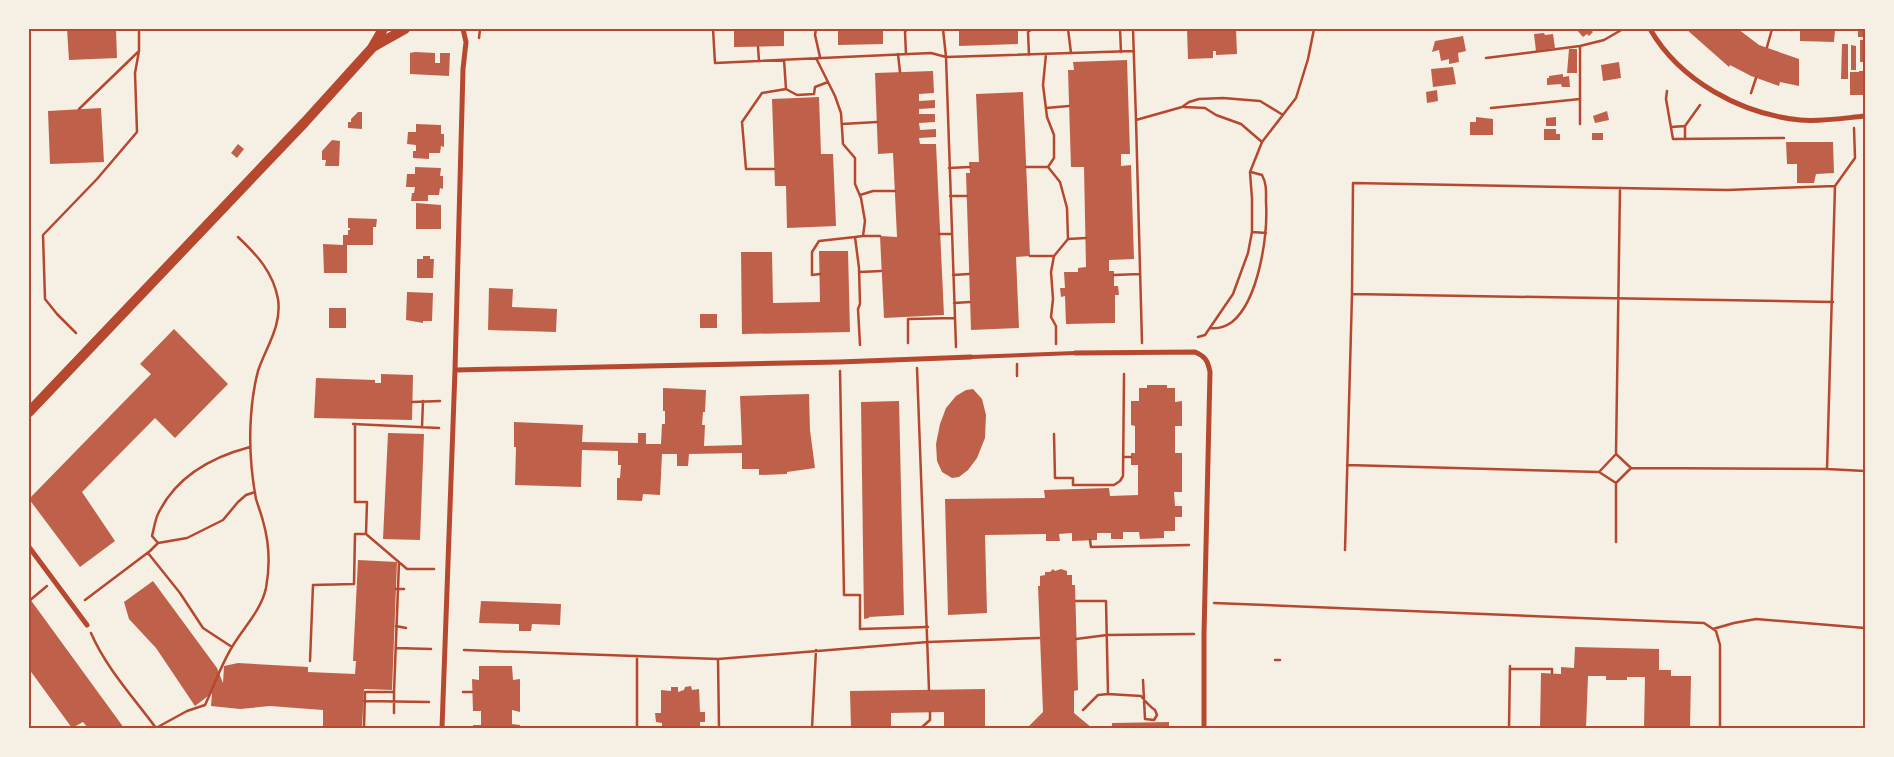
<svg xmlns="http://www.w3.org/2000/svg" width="1894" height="757" font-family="'Fira Sans',sans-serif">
<rect width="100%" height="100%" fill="#f6efe4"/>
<path fill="#bf614a" d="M67,29H116L117,58L69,60Z
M734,29H784V46L734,47Z
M838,29H883V44L838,45Z
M959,29H1018V44L959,46Z
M1187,29H1236L1237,54L1216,55V51H1213V58L1188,59Z
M1576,29H1593L1591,30L1593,32L1589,36L1587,34L1583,37Z
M1686,29H1738L1759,45L1799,59V86L1780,82L1779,86L1751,76L1730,65L1729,67Z
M1826,29V30H1835L1834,42L1800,41V30Z
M1858,29H1865V37H1858Z
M1544,33L1545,35L1553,34L1555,48L1536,51L1534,34Z
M1463,36L1466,51L1458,53L1459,62L1449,64V59L1441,61L1439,50L1432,52L1435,41Z
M1860,40H1865V62H1860Z
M1842,44H1848V79H1841Z
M1851,45L1856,46V70H1851Z
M1569,49H1577V73H1567Z
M415,52L435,53V63H440V53H450L449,76L410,74V53Z
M1127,60L1130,154H1121V166L1131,165L1134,259L1109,260V271H1114V286H1118L1119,295H1115V323L1066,324L1065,296L1061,297L1060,288H1065L1064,272H1078V268L1086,267L1084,167H1071L1068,70H1074L1073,62Z
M1619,62L1621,78L1603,81L1601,65Z
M1453,67L1456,84L1433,87L1431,69Z
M933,71L934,93L919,94V101L935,100V108L919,109V114H935V122L919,123L920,130L936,129V137L919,138L920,144H936L944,315L884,318L880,236L897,237L893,153L878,154L875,73Z
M1859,71H1865V95H1850V72H1859Z
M1563,74V77L1569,76L1570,87H1562L1561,84L1547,85V78H1549V76Z
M1437,90L1438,101L1427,103L1426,92Z
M1023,92L1030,256L1016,257L1019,328L971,330L966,173H970L969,162H979L976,94Z
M819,97L821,154H833L836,226L787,228L786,186H775L772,99Z
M101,108L104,162L50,164L48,111Z
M1607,111L1609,120L1595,123L1593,116Z
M358,112H362V129L348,128V122H351V119Z
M1476,117L1493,119V135H1470V122H1476Z
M1556,117V126H1546V118Z
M416,124L441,125V134H444V147L441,146L440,153H429V159L413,158V151H416V145L407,144L408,132H416Z
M1544,129H1556V134H1560V140H1544Z
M1592,133H1603V140H1592Z
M332,140L340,141L339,166H325L326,160H322V151Z
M1786,142H1833L1834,173L1816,174L1814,183H1797V164H1787Z
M238,144L244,149L237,158L231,153Z
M415,167L441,168L440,176H443V189L440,188L439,195H428V201H411L412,193H414L415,187H406L407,174H415Z
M416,203L441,205V229H416Z
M348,218L377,219L376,227H373V245H347V273H324L323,244L343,245V235H348V230H350V228H348Z
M819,251H848L850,332L742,334L741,252H772L773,303L820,302Z
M423,256H430V259H434L433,278H417V259H423Z
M489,288L513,289L512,307L557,309L556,332L488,330Z
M407,292L433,293L432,321H423V323L406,320Z
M329,308H346V328H329Z
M700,314H717V328H700Z
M174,329L228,384L175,438L155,418L82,492L115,541L80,567L29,499L151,374L140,364Z
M381,374L413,375L412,420L314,418L316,378L375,380V383H381Z
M1147,385H1167V388H1175V402L1182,401V426H1175V453H1182V492H1174L1175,506H1182V517H1175V531H1164V538L1140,539L1139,532H1123V539H1111V533H1097V540L1072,541V533L1059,534L1060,541H1046V534L985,535L987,613L948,615L945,499L1045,498L1044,490L1109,488L1110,496L1138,495V465H1131V453H1135V426L1131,425V401H1139V388H1147Z
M663,388L706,390L705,412H703L702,425H705L704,446L742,445L740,396L809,394L810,430L815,468L787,472V474L759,475V469H742V453L689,454L688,466H677V454H662L660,495L643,494L642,501L617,500V478H620L621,465H618V451L582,450L581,487L515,485L516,447H514V422L583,425L582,442L638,443V433H646V444H661L662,424H665V411H663Z
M973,389L982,399L986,415L985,438L977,458L968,470L959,477L952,478L942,472L937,461L936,444L940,424L946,408L956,396L966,390Z
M899,401L904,615L869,617V618L864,619L861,402Z
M388,433L424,434L420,540L383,539Z
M358,560L397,562L392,690L364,689L362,728H323V710L270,706L240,709L211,706L212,693L195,706L156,648L129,619L124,602L153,581L217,668L223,683L224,666L238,663L308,667V672L355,674L356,661H353Z
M1053,569L1055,571L1061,569L1067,571V575H1072V585H1075L1078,690L1074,691V713L1092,728H1027L1043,712L1038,586H1040V576L1045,575V572H1050Z
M30,599L124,728H88L83,722L72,728L29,669Z
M481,601L561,604L560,625L532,624L531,631H519V624L479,623Z
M1575,647L1659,649V670H1671V676H1691L1690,728H1644L1645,677H1627V680H1606V676H1588L1586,728H1540L1541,673L1561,674V667L1574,668Z
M479,666H512L513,680L520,679V712L512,710V724L520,725V728H473V725H481V711H473L472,679L479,680Z
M691,686L692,690L699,689L700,712H705V722H700V728H662V723L656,722L655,713H661V690L671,691V687H678V692L684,690L685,687Z
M985,689V728H944V712L891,713V728H851L850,691Z
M1169,722V728H1112V723Z"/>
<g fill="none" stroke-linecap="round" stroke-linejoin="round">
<path stroke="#b5482f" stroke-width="2.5" d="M713,29L715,63L931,53L946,57L1134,51
M816,29L815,35L820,57
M943,29L946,57L956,347
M1068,29L1071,53
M1120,29L1121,52
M1133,29L1136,120
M1786,29L1792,30
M479,38L480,29
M1580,46V124
M758,47L759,61
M1767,47L1772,29
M898,54L900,72
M906,54L905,32L907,29
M1046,54L1043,85L1047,117L1054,135V158L1048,167L1060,182L1067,208L1068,239L1054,256L1051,272L1053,299L1051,317L1056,326V344
M1029,55L1028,32L1032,29
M816,58L835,96L841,113L843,144L855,158V184L861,198L865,221L863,236L855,237L859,268L860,304L858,309L860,345
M1486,58L1580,46L1604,40L1623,29
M786,89L797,95L814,94L815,87L828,82
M1667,91L1666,99L1673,139L1784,138
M1751,93L1756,78
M1184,107L1205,108L1216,115L1241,124L1262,142L1296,98L1308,59L1314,29
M1046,108L1069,106
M1491,108L1580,99
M79,109L139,51V29
M842,124L877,122
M1671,127L1685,126
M1854,128L1855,158L1835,186L1827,469L1865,471
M1685,139V126L1700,105
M1026,167H1048
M949,168L970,167
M774,169H746L742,122L762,93L786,89L784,60
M860,195L873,191H895
M950,196H967
M1252,232L1266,233
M939,234H951
M864,236H880
M1068,239L1086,238
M1030,256H1054
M860,272L881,271
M820,274L812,275V252L819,241L855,237
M953,275L969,274
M1114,275L1140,274
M1352,294L1833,302
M954,303L970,302
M1210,328C1217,329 1225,327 1232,322C1259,300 1268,235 1266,202C1266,193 1267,184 1262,175L1251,172
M76,333L57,314L45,299L43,235L97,179L137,132L135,73L139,51
M1198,337L1205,335L1233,294L1248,253L1252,232V199L1250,172L1262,142
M908,343V319L954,318
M1142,343L1136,120L1182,107L1189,102L1199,99L1223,98L1260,101L1283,115
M1017,364V376
M917,368L929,690
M840,371L844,595H860V629L928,627
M412,402L440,401
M353,424L439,428
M355,424V502H367L366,534
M422,427L423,401
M1054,434L1055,478H1073V485H1114L1120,481L1123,476L1124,374
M1616,454L1620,188
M1123,457H1131
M1347,465L1599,472
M1631,468L1616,454L1599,472L1616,483L1631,468L1827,469
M1616,483V542
M1090,540L1091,547L1189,545
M158,543L152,536C154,529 155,520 158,514C176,476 212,457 250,447
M1345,550L1352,294L1353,183L1727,190L1835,186
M148,553L180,593L203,628L232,647
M396,589H404
M85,600L150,551L158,543L187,538L223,520L238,502L246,495L255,492
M29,601L47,586
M1076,601H1106L1108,694L1098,695L1083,710
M1214,603L1704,623L1716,631L1720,645V728
M396,626L406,628
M1713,629L1734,623L1756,619L1865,628
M91,633C106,668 134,698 156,728
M1076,639L1107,635L1194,634
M396,648L431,649
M464,650L718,659L928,642L1039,638
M637,657V728
M718,659L719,728
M1275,660H1280
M310,661L313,585L354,584L355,534H366L407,569H434
M1510,669H1552V673
M463,692H472
M1108,694L1141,696C1145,701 1149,706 1155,710L1157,715L1154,720L1145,719L1143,680
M364,701L429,702
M394,713V692
M156,728L187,711L205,705C214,686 221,665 232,647C243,628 261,611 266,588C270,567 269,542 263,521C261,513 258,506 256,499C251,472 249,443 251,416C252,401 254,386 258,371C266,347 282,326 278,299C273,272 257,255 238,237
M364,728L365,692H394L399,562
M812,728L816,650
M921,728L930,720V712
M1509,728L1510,666"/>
<path stroke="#b5482f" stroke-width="4" d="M971,357L1075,353"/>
<path stroke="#b5482f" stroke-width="5" d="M1650,29C1680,81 1741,114 1800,120C1821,122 1844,118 1865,116
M1075,353L1195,352C1205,356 1208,361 1210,372L1204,634V728
M455,370L839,362L971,357
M29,547L87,625
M442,728L455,370L463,69L466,42L463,29"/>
<path stroke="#b5482f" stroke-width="10" d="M373,47L405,29
M29,412L305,122L372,48L383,29"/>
</g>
<rect width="1894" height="757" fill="none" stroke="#f6efe4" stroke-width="60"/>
<rect x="30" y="30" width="1834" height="697" fill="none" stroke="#b5482f" stroke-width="2"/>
</svg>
